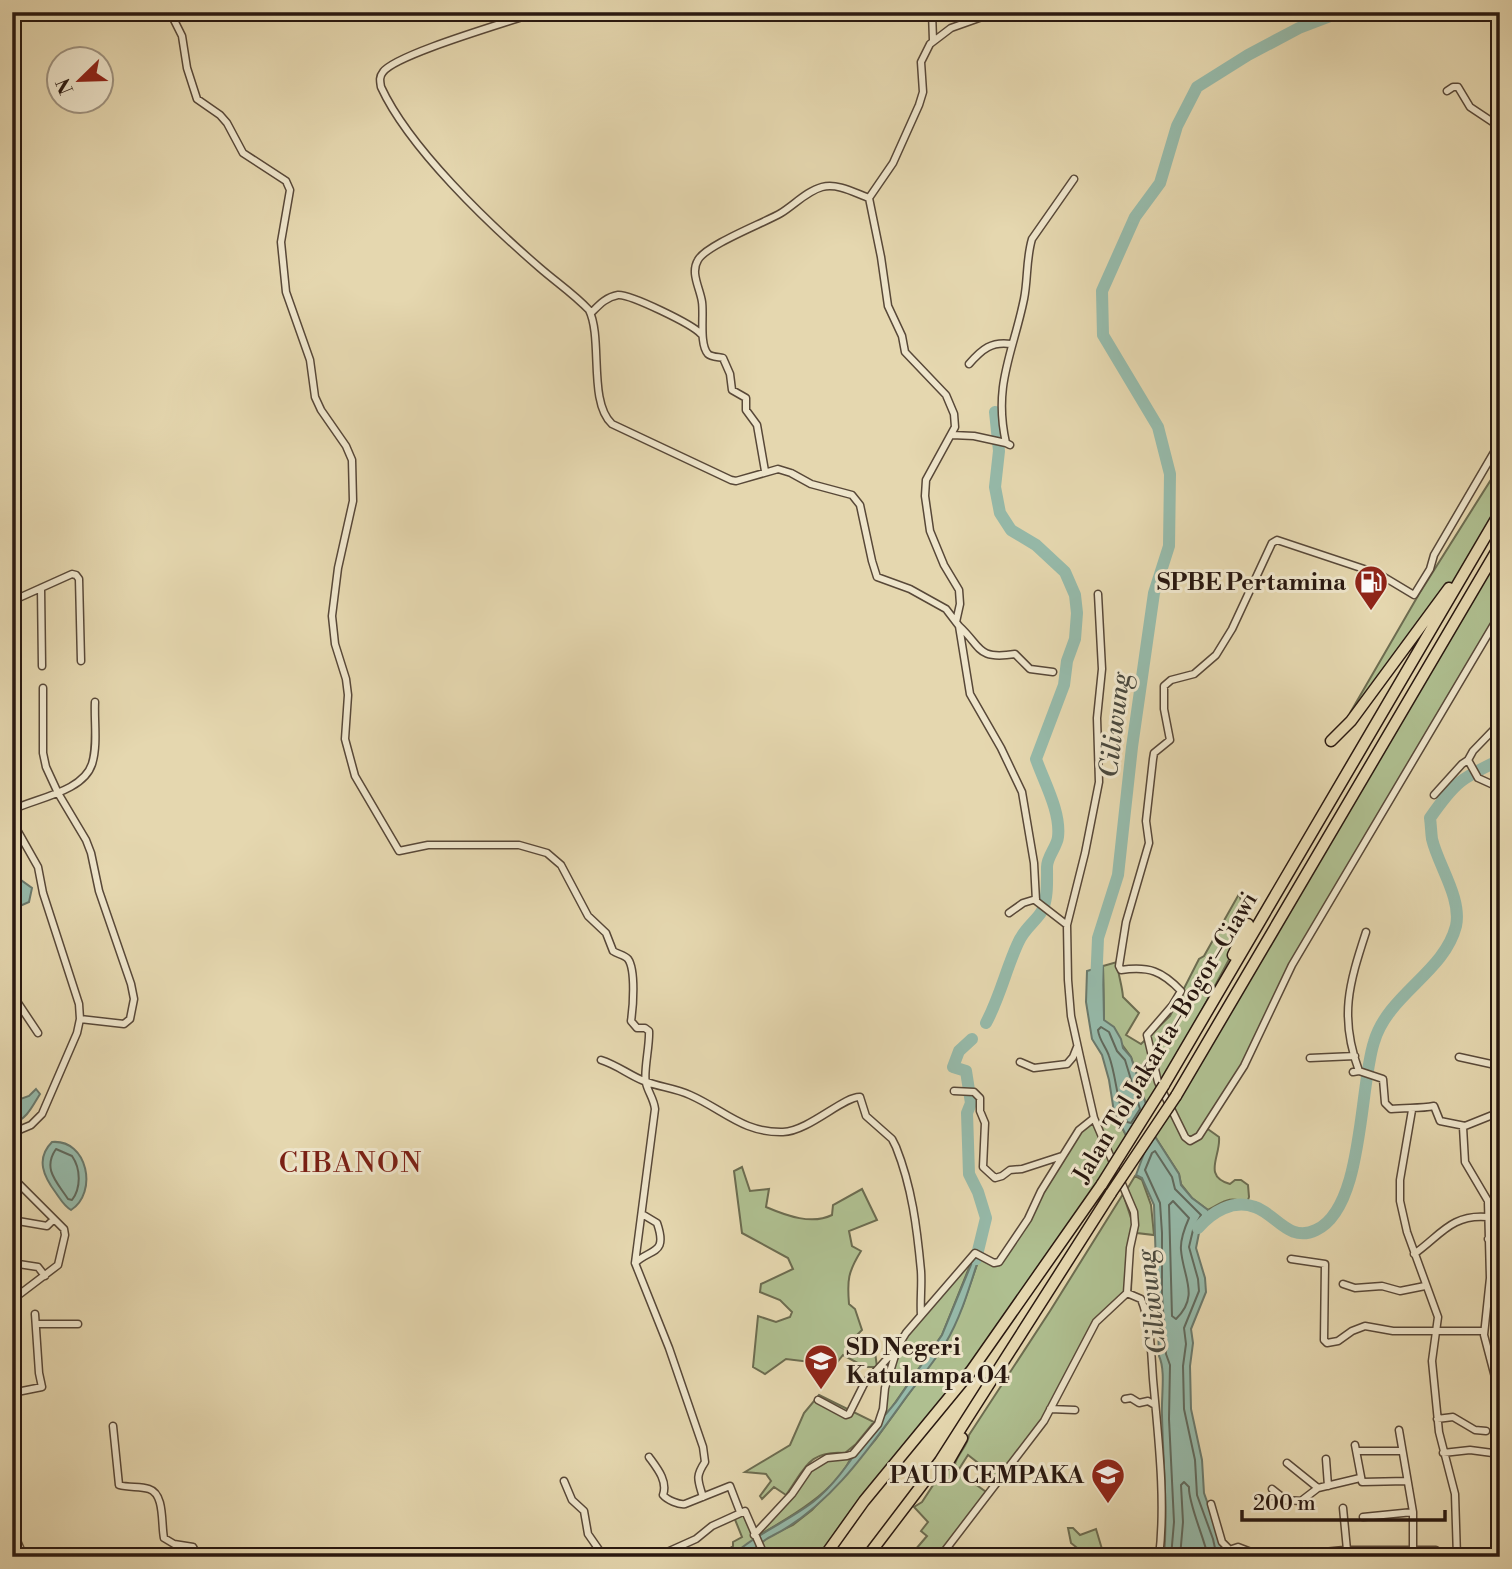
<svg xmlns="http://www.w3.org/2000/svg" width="1512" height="1569" font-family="'Libre Bodoni',serif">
<rect width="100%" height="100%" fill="#e5d7af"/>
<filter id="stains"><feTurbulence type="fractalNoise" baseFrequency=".00286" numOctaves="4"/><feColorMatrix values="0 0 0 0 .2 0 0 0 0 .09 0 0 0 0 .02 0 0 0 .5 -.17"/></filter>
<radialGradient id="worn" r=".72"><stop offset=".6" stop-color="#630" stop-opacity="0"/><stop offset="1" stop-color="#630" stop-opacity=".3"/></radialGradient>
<path fill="#afbf90" stroke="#6c6c50" stroke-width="2" d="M1500,443V512L1467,569L1350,713L1419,594L1497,470L1489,461Z
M1500,545V614L1292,965L1243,1068L1205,1127L1219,1137C1221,1156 1202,1176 1230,1184L1235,1180H1241L1248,1185L1249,1197L1247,1203C1228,1195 1224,1202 1208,1210L1192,1198L1181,1184L1179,1174L1152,1132Z
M1239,894L1248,924L1148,1111L1131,1057L1104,1020L1103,966L1117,962C1118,975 1122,984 1123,997L1139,1013L1126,1035L1141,1044L1170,1016L1199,959L1204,956Z
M1114,1112L1129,1141L1038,1278L824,1557H718L733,1546V1542L742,1537L734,1517L743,1513L748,1515L751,1533L761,1528L818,1462L852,1455C838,1491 786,1520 754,1538L758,1545L770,1536L793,1525L812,1510L875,1440L945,1344L963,1305L980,1256L999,1262L1071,1144L1090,1121L1098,1125Z
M742,1167L750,1191L769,1189L766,1207C787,1216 812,1225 832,1215L833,1205L862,1189L877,1220L849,1231L852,1246L861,1251C848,1272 847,1280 849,1304L855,1309L862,1330L853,1339L861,1351L875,1352L877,1367H865L843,1355L835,1365L786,1359L765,1374L753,1367L758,1316L776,1322L790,1317L792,1312L780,1300L760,1292L761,1284L793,1269L788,1258L742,1233L734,1171Z
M1135,1176L1142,1180L1151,1205L1154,1235L1137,1233C1137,1218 1136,1203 1126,1191Z
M1123,1194L1133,1224L1131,1292L1098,1319L1053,1409L1000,1480L968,1455L959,1469L957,1468L955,1464C958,1453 968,1446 969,1435L1050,1311Z
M975,1253L942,1335L890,1410L881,1417L883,1412L880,1407L883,1388L898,1346Z
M819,1395L874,1422L856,1444L845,1453C808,1450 805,1469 786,1495L774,1487L762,1499L760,1496L771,1481L766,1474L745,1472L790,1445L804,1413Z
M947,1464L989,1494L940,1557H909L927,1536L921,1531L928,1522L914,1507L922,1502Z
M1068,1528H1073L1080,1535L1096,1529L1102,1549L1101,1557H1079L1081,1551L1071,1543Z"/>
<path fill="#96baaa" stroke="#6a796c" stroke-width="2" d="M12,859L21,880L32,888L29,902L20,906H12Z
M1103,966L1104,1020L1114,1027L1121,1039L1123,1048L1131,1057L1148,1111L1129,1141L1114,1112L1109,1080L1102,1055L1092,1039L1086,1002L1087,971Z
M36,1089L40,1094C32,1107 27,1119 12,1124V1102L29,1096Z
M1152,1132L1179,1174L1181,1185L1192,1198L1208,1210L1209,1217L1199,1233L1196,1248L1205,1278L1206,1292L1191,1329L1193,1343L1190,1366L1191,1409L1202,1460L1204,1493L1220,1538L1224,1557H1164C1168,1509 1163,1463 1162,1415C1161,1397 1166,1371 1159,1356L1154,1205L1142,1178L1136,1175Z
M52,1142C88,1139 98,1193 71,1210C64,1206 61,1200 56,1193C44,1177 35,1159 52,1142Z
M980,1243L983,1245C972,1278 963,1314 945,1344C934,1362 920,1379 907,1396C870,1447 830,1507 772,1536C754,1544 754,1557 731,1557C755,1534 787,1522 813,1502C841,1480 860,1445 881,1417L886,1414L896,1402L942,1335Z"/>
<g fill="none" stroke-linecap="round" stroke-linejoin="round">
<path stroke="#60695d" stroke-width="2" d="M1101,1027L1109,1032L1117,1051L1125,1060L1140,1109L1131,1123L1127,1122C1116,1102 1117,1078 1109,1056C1106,1047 1099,1040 1098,1030Z
M56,1149L72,1156C81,1169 81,1188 72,1200L68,1199C57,1182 42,1169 56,1149Z
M1173,1201L1189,1218C1185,1227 1180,1239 1181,1250C1183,1277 1200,1296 1176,1319L1172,1316L1169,1205Z
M1171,1557L1174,1522L1169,1419L1170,1365L1166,1354L1162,1294V1233L1160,1203L1145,1170L1152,1153L1155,1151L1172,1177L1175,1189L1201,1215L1193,1230L1189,1247L1198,1279L1199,1291L1184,1328L1186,1344L1183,1366L1184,1409L1195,1460L1197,1495L1213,1539L1217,1557
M1180,1557L1183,1522L1181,1485L1184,1482L1189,1487C1188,1503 1204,1537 1208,1557"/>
<path stroke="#96baaa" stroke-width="12" d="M1096,985L1098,938L1118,875L1132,747L1154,593L1169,546L1170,474L1158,427L1103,335L1102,291L1135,217L1160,183L1177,126L1197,87L1248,55L1299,28L1341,12
M986,1023C1000,997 1006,969 1018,943C1024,928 1038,920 1043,909C1048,896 1047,880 1047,867C1047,856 1057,847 1058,837C1061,812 1044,782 1036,759L1064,685L1067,661L1075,639L1077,613L1075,595L1065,572L1036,545L1011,530L1000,513L995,487L999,451L995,412
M972,1039L959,1051L953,1067L966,1071L971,1103L967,1113L969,1174L978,1192L986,1218L976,1259
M1198,1228C1212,1212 1233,1199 1255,1207C1276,1214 1289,1243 1316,1230C1364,1208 1359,1088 1374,1042C1388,994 1444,973 1456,926C1462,898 1438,865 1432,839C1431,832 1431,825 1430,818C1455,782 1461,778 1500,760"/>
<g stroke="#584838" stroke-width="9">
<path id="street" d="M170,12L182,36L187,68L197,99L220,115L227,123L243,153L286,181L290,190L281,242L286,292L310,360L315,397L321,410L346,446L352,460L353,501L338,568L332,616L335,644L346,679L348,695L345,739L355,776L399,851L428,845H519L547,853L561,865L588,916L606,933L613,951C617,954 625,955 628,959C636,970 633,1008 631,1021L637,1028H645L649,1031C650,1045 643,1073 646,1083C648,1092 654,1099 655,1109L635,1263L669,1348L703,1447L705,1462C695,1477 698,1480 703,1497
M537,12C509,22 396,54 383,72C379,77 380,81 381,87C409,148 489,224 540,268C556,282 574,294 589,310C603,338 588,402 612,424L731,480L736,481L778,469L791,473L811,484L852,495L860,505L872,561L877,577L910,589L946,609L959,626L970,694L1001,748L1022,792L1034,863L1036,901L1067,925L1068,980L1071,1016L1080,1057L1094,1118L1134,1212L1135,1225L1130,1248L1127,1293
M932,12L933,40
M1499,66L1500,65
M1447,91L1453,87H1458L1470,107L1500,127
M591,313C599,305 606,297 618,295C630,294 692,324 701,334
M969,364C982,349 992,341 1011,344
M952,435L974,436L1006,443
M1500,442L1434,555L1430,569L1414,595L1379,574L1277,540L1272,543L1232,629L1216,655L1194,674L1171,680L1164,686V709L1170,740L1154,753L1153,759L1146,821L1149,843L1126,922L1119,966L1121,970C1149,966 1162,971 1181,991L1172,1006L1147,1035L1158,1082L1185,1137L1190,1141L1199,1136L1244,1066L1292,965L1500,614
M1010,445L1006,443C993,385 1013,353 1024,299C1028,279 1026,259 1032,239L1074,179
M765,471L757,425L746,410V398L732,390L730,374L723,358C719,357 711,357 708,354C699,344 704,315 702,302C700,288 690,273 698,260C706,245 764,223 781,213C794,205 807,191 822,187C838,183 855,193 869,198
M41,588L42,666
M12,601L72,574L76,575L79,579L81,661
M956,622L960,604L959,590L944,565L930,531L925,496L926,480L955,427L954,414L946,395L905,352L902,336L888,306L881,257L869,198L893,163L919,105L923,92L921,62L930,44L951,28L996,12
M959,626C982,647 976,660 1015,654L1030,669L1053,672
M43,688V753L46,767L58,793L86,840L91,853L99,891L131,984L134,999L130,1019L124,1024L80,1019
M1500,723L1473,751L1468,760L1478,778L1500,788
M1434,795L1462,764L1468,760
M12,810C36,798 83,792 92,764C98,745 94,721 95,702
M12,821L38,867L43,893L79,1004L80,1019L77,1033L42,1114L31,1125L12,1133
M1009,913L1023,903L1036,899
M1067,925L1085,853L1099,782L1097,718L1102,669L1098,594
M12,994L38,1033
M1459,1057L1500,1066
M1310,1058L1355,1056
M601,1060C617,1065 629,1075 644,1081C659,1087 675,1088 690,1095C724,1110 743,1133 783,1132C809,1131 844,1096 860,1097L866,1116L892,1139L896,1147C912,1187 917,1228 921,1271C922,1286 920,1300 921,1315
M1020,1062L1034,1068L1067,1064L1073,1057L1077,1047
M1359,1071C1339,1017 1349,984 1366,932
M1353,1072L1359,1071L1383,1079L1385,1103L1391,1109C1406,1107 1419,1109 1434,1106L1440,1121L1465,1126L1500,1112
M12,1073L14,1076
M954,1091L974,1092L980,1098V1111L985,1123L983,1167L995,1178L1002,1176L1010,1170L1022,1169L1062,1156
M1412,1110L1400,1180V1201L1407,1232L1438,1317L1432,1361L1439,1432L1455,1494L1457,1557
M1463,1127L1465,1162L1488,1201L1490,1278L1484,1335L1495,1377L1500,1407
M12,1177L64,1229L65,1235L58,1265L12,1300
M12,1220L47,1226L54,1219
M1488,1239H1500
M1414,1254C1440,1236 1451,1214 1487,1217
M1291,1259L1325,1264L1324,1340L1327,1343L1338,1341L1352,1331L1365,1326L1393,1331H1484
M12,1263L38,1267L45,1276
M635,1263C651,1248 668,1255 657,1223L642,1214
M1343,1284L1355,1288L1382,1286L1400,1291L1425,1286
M1127,1293L1141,1299C1151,1324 1151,1352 1153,1379C1158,1436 1166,1500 1159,1557
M36,1324H78
M12,1393L42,1387L39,1373L35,1314
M1125,1399L1131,1398L1139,1403L1148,1401L1155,1405
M818,1400L846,1415L849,1414L864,1384L897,1348
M1050,1409L1075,1410
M1437,1419L1453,1417L1475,1430L1486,1431
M113,1426L119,1485C129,1488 140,1486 149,1489C165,1494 161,1524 164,1538L174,1544L193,1547L198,1557
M1399,1430L1413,1512V1550
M1355,1445L1362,1482L1407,1481
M1357,1451H1402
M1443,1453L1470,1450L1500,1454
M649,1457C657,1468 668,1481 663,1495C667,1500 679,1505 685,1504L730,1486L740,1512
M1326,1459L1328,1486
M1287,1463L1318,1488
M564,1481L572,1500L584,1511L588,1534L604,1557
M1272,1489L1286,1500
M1211,1504L1222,1542L1230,1550
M1267,1505L1286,1500L1301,1501L1318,1488L1360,1478
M1343,1508L1347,1550
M1363,1517L1413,1512
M12,1529L24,1557
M754,1535L792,1494L809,1469L827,1458L847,1456L853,1454L878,1424L883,1409L885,1388L898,1346L906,1333L975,1253L994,1263L999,1262L1028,1219L1041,1191L1079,1130L1094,1118
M656,1557L696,1539L712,1526L745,1511L765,1557
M940,1557L1044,1421L1096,1322L1127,1293
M1227,1557L1232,1549L1238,1547L1264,1557
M1273,1557L1344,1550H1436L1442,1557"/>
</g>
<g stroke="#291810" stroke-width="13">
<path id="highway" d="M1331,741L1351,721L1449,588
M1233,955L1248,924
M1164,1085L1500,512
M1176,1096L1500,545
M947,1464L962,1438
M824,1557L864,1501L971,1371L1102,1184
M867,1557L940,1461L1111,1193"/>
</g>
<use href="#street" stroke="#eee5cb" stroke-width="6"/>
<use href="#highway" stroke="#e5d7af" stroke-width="10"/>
<g stroke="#291810" stroke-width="13" stroke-linecap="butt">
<path id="highway-bridge" d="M1102,1184L1164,1085
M1111,1193L1176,1096"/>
</g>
<use href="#highway-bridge" stroke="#e5d7af" stroke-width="10"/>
</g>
<defs>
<g id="fuel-pin" transform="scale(1.75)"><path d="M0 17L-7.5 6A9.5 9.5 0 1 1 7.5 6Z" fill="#8f2418" stroke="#eee5cb"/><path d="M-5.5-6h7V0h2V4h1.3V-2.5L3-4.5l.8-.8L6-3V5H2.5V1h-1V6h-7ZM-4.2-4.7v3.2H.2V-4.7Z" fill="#fff"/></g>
<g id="school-pin" transform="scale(1.75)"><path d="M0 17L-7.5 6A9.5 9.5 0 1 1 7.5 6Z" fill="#8f2418" stroke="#eee5cb"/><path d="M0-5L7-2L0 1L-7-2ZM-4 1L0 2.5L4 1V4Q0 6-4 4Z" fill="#fff"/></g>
</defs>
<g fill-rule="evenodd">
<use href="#fuel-pin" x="1371" y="582"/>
<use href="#school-pin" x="821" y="1361"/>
<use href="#school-pin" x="1108" y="1475"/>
</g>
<g text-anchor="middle" stroke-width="6" stroke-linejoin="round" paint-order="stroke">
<g font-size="24" font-weight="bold" fill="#291810" stroke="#eee5cb" text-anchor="end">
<text x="1346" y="590">SPBE Pertamina</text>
<text x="846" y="1355" text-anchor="start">SD Negeri<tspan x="846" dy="28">Katulampa 04</tspan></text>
<text x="1084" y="1483">PAUD CEMPAKA</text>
</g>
<g font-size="24" fill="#291810" stroke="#eee5cb">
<text transform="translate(1165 1037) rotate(-59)" y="8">Jalan Tol Jakarta–Bogor–Ciawi</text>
</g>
<g font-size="26" font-style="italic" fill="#4a493e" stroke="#eee5cb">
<text transform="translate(1114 725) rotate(-83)" y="9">Ciliwung</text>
<text transform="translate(1151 1302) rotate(-97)" y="9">Ciliwung</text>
</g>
<g font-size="28" letter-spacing="2" fill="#7a1f14" stroke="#eee5cb">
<text x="351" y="1172">CIBANON</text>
</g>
</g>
<rect width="1512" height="1569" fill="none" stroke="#e5d7af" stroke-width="42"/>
<rect x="14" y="14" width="1484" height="1541" fill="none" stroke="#291810" stroke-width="3.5"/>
<rect x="21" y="21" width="1470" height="1527" fill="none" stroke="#291810" stroke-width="2"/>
<g transform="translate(80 80) rotate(247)"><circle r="33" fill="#eee5cb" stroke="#9f9380" stroke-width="2"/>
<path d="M0-5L12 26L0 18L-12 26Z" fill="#8f2418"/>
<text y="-10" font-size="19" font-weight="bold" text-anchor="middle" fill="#291810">N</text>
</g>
<path d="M1242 1510v10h203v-10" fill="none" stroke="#291810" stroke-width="3.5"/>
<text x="1253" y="1510" font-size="21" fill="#291810" stroke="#eee5cb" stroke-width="5" paint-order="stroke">200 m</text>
<rect width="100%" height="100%" filter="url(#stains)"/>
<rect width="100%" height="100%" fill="url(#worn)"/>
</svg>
